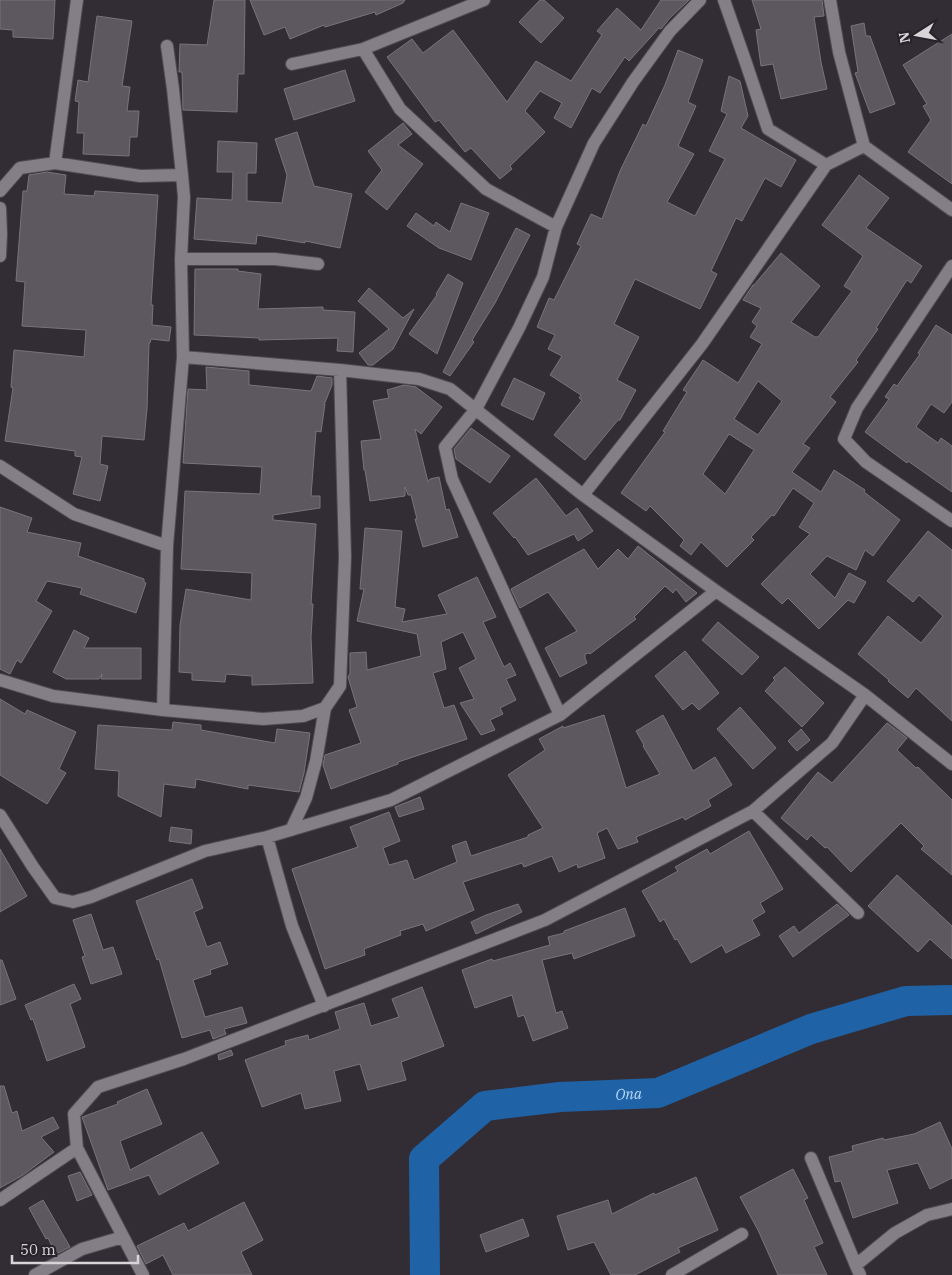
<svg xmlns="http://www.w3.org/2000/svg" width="952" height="1275" font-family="'IBM Plex Serif',serif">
<rect width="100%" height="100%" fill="#322d34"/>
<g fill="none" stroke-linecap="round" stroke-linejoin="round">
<path stroke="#1f63a6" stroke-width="30" id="s1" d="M425,1275L424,1159L485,1106L560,1097L658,1093L811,1029L906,1001L952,1000"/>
</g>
<path fill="#5d575f" stroke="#79737b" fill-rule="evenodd" d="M0,0H55L53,39L13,37V30L0,29Z
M214,0H245L244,74H238L237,112L183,110L182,72H179L180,44L207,45Z
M250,0H405L403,3L376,15L375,12L325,27L324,25L290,39L285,27L264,35Z
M540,0H544L564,18L541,43L519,22Z
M661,0H689L670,18L661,29L659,28L629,61L625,57L600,93L592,88L571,128L554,118L562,103L540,91L525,111L545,132L510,166L512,169L500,179L471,148L465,152L439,120L435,122L387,57L412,39L423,53L453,30L507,102L536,61L571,81L602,35L597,31L617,8L641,30Z
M752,0H822L824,16L814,17L821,62L827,89L781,99L773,64L761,66L756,30L761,29Z
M97,16L132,21L122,86L130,87L127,111H139L137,137H130L129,156L83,154L84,133H77L79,102L75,101L78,80L88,82Z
M864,23L866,36H870L895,104L870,113L855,73L858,72L851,26Z
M952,34V184L908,152L931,120L923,106L927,104L903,65Z
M678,50L703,60L688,102L696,106L678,146L694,154L667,202L695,216L725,159L709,151L727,114L721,111L729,76L740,81L748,116L741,128L796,160L781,187L765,178L742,221L736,218L711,271L717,274L700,309L635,279L614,324L639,337L617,380L636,390L620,420H618L585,460L554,435L582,400L579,398L581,395L550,375L562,356L548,349L555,335L537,327L549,298L554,300L581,246L577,244L591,214L602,219L620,171L643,124L646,126L665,85Z
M345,70L355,101L294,120L284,89Z
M403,123L412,134L398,145L423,164L387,210L365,192L382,170L368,151Z
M297,132L314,186L352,194L340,248L305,241V243L257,235L256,244L194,239L197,198L232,200L233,172H217L218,141L257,143L256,173H247V201L282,203L287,175L275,139Z
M47,172L66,175L64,194L94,196L95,191L158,195L151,305H153L152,325L171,327L169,341L151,339L150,343H149L147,409L144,440L102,436L100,464L108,466L100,501L73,494L82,457L75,456V451L5,441L13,388L11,387L14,350L84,357L86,330L22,326L25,282L16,281L23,191H27L29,175Z
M859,175L889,198L866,228L922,266L911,283L907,280L876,328L878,329L856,360L858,362L830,397L836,402L803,444L810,448L792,472L821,492L834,470L865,490L864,492L900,520L873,556L865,550L856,570L827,556L810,574L835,598L849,573L866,582L854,603L848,600L819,629L788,598L782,604L761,584L810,534L799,527L814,503L793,488L774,516L772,515L751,537L754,540L727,567L701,542L691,555L680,546L684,540L650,506L646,511L621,493L665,432L663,431L687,392L683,390L703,360L738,383L762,344L750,337L757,326L752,322L761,308L743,300L753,285H754L781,253L820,286L791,322L815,337H818L852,291L844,286L863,256L822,225ZM758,381L782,401L758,435L734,419ZM729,434L754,450L725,494L703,474Z
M461,203L489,213L471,260L439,248L407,226L416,213L434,226L436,222L450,232Z
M516,228L530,235L495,303L472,340L474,342L450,376L443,372Z
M195,269H238V271L261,274L258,309L323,307V310L355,312L353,352L337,351L338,338L259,340V338L194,335Z
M448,274L463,283L437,354L409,334L437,295L436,294Z
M369,288L403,318L414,309L393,349L373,365H368L359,353L389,329L358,301Z
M936,325L952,335V402L944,413L931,404L916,427L938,443L941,438L952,446V492L908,461L907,463L865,432L889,399L885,397L894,384L897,386L920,354L918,353Z
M206,367L249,371V385L311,391L317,376L332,378V385L324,405L325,404L321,432L316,431L311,496H320V508L273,515V520L316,524L311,604H313L311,637L313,683L252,685V676L226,674L225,682L192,680V673L179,672L180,625L186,589L251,600L252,573L181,569L185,491L260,494L262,467L183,463L188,389L207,390Z
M514,378L545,393L533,420L501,405Z
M404,385L416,387L442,407L421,434L415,429L428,482L430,479L439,477L446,510L449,509L458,537L423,547L415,519H417L411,495H408L405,487V496L370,501L365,470H364L361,441L381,439L373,401L389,398L387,390Z
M471,428L510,456L490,483L456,459L454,449Z
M536,478L566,516L577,508L593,531L578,541L574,534L528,555L515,537L514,538L493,513Z
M0,507L32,518L27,532L81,543L78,556L144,579V582L146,583L136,613L80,594L82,588L47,581L36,601L52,611L21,663L17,660L10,674L0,669Z
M365,528L402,531L395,607L405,609L402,622L447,614L438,595L477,577L496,617L483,622L504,667L510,663L516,675L506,679L516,700L500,708L503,714L490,720L495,730L481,735L460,703L474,699L459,668L476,659L463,632L441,642L446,669L433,673L444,708L454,705L467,739L398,762V764L331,789L323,765L325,755L361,743L349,710L357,707L348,677L349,675L350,674V653L366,652L367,670L421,656L417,634L357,621L364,589H360Z
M928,531L952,550V721L916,688L908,698L888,681L889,680L858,654L888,616L921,643L943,616L919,595L913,602L887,581Z
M638,546L697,593L686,602L676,589L673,593L665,586L634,617L636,619L590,654L589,653L585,654V658L587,663L560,677L545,648L577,631L548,592L520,608L511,589L584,549L598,569L618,549L628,559Z
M718,622L759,657L742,675L702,640Z
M74,630L89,638L84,648H141V679H101L102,674L99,679H66L53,672Z
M685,651L719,693L699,710L692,703L683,710L655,676Z
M785,667L824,703L802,727L765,691L775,680L773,678Z
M0,699L25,714L27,710L76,732L59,769L66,773L47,804L0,775Z
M740,707L776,748L753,769L717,729Z
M604,715L626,788L660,774L643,746L644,745L636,731L663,715L693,771L715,757L732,785L708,800L711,806L685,820L683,817L636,837L638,842L618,849L607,828L597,833L605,858L578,868L577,864L559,872L552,856L524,867L522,863L463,882L474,910L426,931L423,924L400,931L401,935L364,949L365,955L325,969L292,869L358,847L350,827L389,812L400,841L383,848L389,865L407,860L414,880L457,862L452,846L466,841L471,856L528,837V835L543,828L508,775L545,750L539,739L563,726V728Z
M173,722L201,725V730L275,743L277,729L310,733L304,773L299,792L248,785V789L196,779L195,788L164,784L161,817L118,796L119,771L95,769L98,725L172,730Z
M887,723L907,738L897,750L916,768L918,767L952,800V875L921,849L924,846L901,823L851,872L827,847L825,848L811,835L807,840L781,818L818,772L832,783Z
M801,729L810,740L797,751L788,741Z
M420,797L424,809L399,817L395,807Z
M171,827L192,830L191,844L169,841Z
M749,831L783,889L760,903L765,912L752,920L760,935L726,953L722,945L691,963L677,939L675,940L664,919L660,922L642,891L678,871L675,867L707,849L710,854Z
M0,849L27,896L0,912Z
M897,875L952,926V959L930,939L918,952L868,906Z
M192,879L203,908L194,912L207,947L220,942L228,964L210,970L211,974L193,980L205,1017L242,1007L247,1023L224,1029L226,1034L213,1039L210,1030L182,1038L159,959L157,960L136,901Z
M518,904L522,912L476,934L471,922L486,915Z
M837,904L849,915L793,957L779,936L794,926L799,933Z
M625,908L635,936L574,959L572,953L542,960L556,1013L562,1011L568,1028L533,1041L524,1015L518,1017L512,995L475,1008L462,970L492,959L493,961L550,945L548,937L564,933V931Z
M91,914L103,950L113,947L122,974L91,984L82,957L85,956L73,920Z
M0,960H2L16,999L0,1005Z
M74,984L81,999L70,1004L85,1047L47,1061L33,1019L31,1020L25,1005Z
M422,987L444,1046L401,1062L406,1080L368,1090L360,1064L334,1071L341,1101L305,1109L301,1093L262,1107L245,1060L286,1045L285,1041L308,1035L309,1040L340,1029L335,1012L364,1003L371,1026L399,1017L392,999Z
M231,1050L233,1055L219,1060L218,1055Z
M0,1086H4L12,1113L17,1111L22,1131L53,1117L59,1128L41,1137L54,1152L23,1175L0,1188Z
M147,1089L162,1124L120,1141L130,1170L202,1132L219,1163L159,1195L149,1175L108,1190L82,1117L118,1104L117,1102Z
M940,1122L952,1149V1178L930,1189L918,1163L887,1170L898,1203L853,1218L841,1181L835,1182L829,1157L853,1151L852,1146L883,1138L884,1140L914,1134Z
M793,1169L808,1198L804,1200L823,1243L814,1247L827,1275H778L758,1230L740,1197Z
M80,1172L92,1195L77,1201L68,1176Z
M696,1177L718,1230L678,1248L680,1252L635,1275H611L594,1242L568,1250L557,1216L608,1200L612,1214L654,1193L655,1195Z
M43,1200L70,1247L56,1254L48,1238L46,1239L29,1208Z
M244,1202L263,1240L241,1252L252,1275H173L163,1255L146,1264L137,1246L184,1223L188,1231Z
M523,1219L529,1236L486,1252L480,1235Z"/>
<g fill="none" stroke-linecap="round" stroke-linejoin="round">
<g stroke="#4f4b51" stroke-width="14">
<path id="street" d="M724,0L746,63L768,129L826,165
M830,0L839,52L864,146L952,210
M167,46L173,89L182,175
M363,49L400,109L486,189L556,227
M292,64L363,49L484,0
M55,163L77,0
M0,191L20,168L55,163L140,176L182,175L184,197L181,259L183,357L167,546L163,710
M0,208L1,234L0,256
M181,259H275L318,264
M952,266L857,408L844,439L866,462L952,521
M183,357L340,370L419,379L450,389L583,495L716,591L865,695L952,764
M0,466L74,514L167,546
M583,495L702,344L826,165L864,146
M0,680L53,696L163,710L263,719L303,716L325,708L340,686L345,557L340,370
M560,715L452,479L445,447L476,409L519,328L543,277L556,227L594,143L633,82L670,31L700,0
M753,811L858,913
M0,815L33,867L55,898L73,902L91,897L205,851L267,837L391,800L560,715L716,591
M291,830L306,798L316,761L325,708
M267,837L292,926L324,1006
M77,1148L143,1275
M811,1158L860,1275
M0,1200L77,1148L74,1114L98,1087L184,1059L545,920L753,811L832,743L865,695
M856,1265L895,1233L927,1215L952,1209
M35,1275L82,1249L123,1237
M672,1275L742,1234"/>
</g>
<use href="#street" stroke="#847e86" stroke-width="12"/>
</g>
<g text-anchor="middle" stroke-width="5" stroke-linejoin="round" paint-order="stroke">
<g font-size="15" font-style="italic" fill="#b6d7fc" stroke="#28232a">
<text dy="5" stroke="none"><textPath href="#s1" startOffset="341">Ona</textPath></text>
</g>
</g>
<g transform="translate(917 35) rotate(259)" stroke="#28232a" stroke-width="4" paint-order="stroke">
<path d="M0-4L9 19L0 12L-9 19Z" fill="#d8d5d9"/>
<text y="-8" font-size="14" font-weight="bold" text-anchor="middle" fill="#d8d5d9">N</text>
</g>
<path d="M12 1255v8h126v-8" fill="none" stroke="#d8d5d9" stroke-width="2.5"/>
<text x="20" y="1255" font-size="15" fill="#d8d5d9" stroke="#28232a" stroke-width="4" paint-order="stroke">50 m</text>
</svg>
